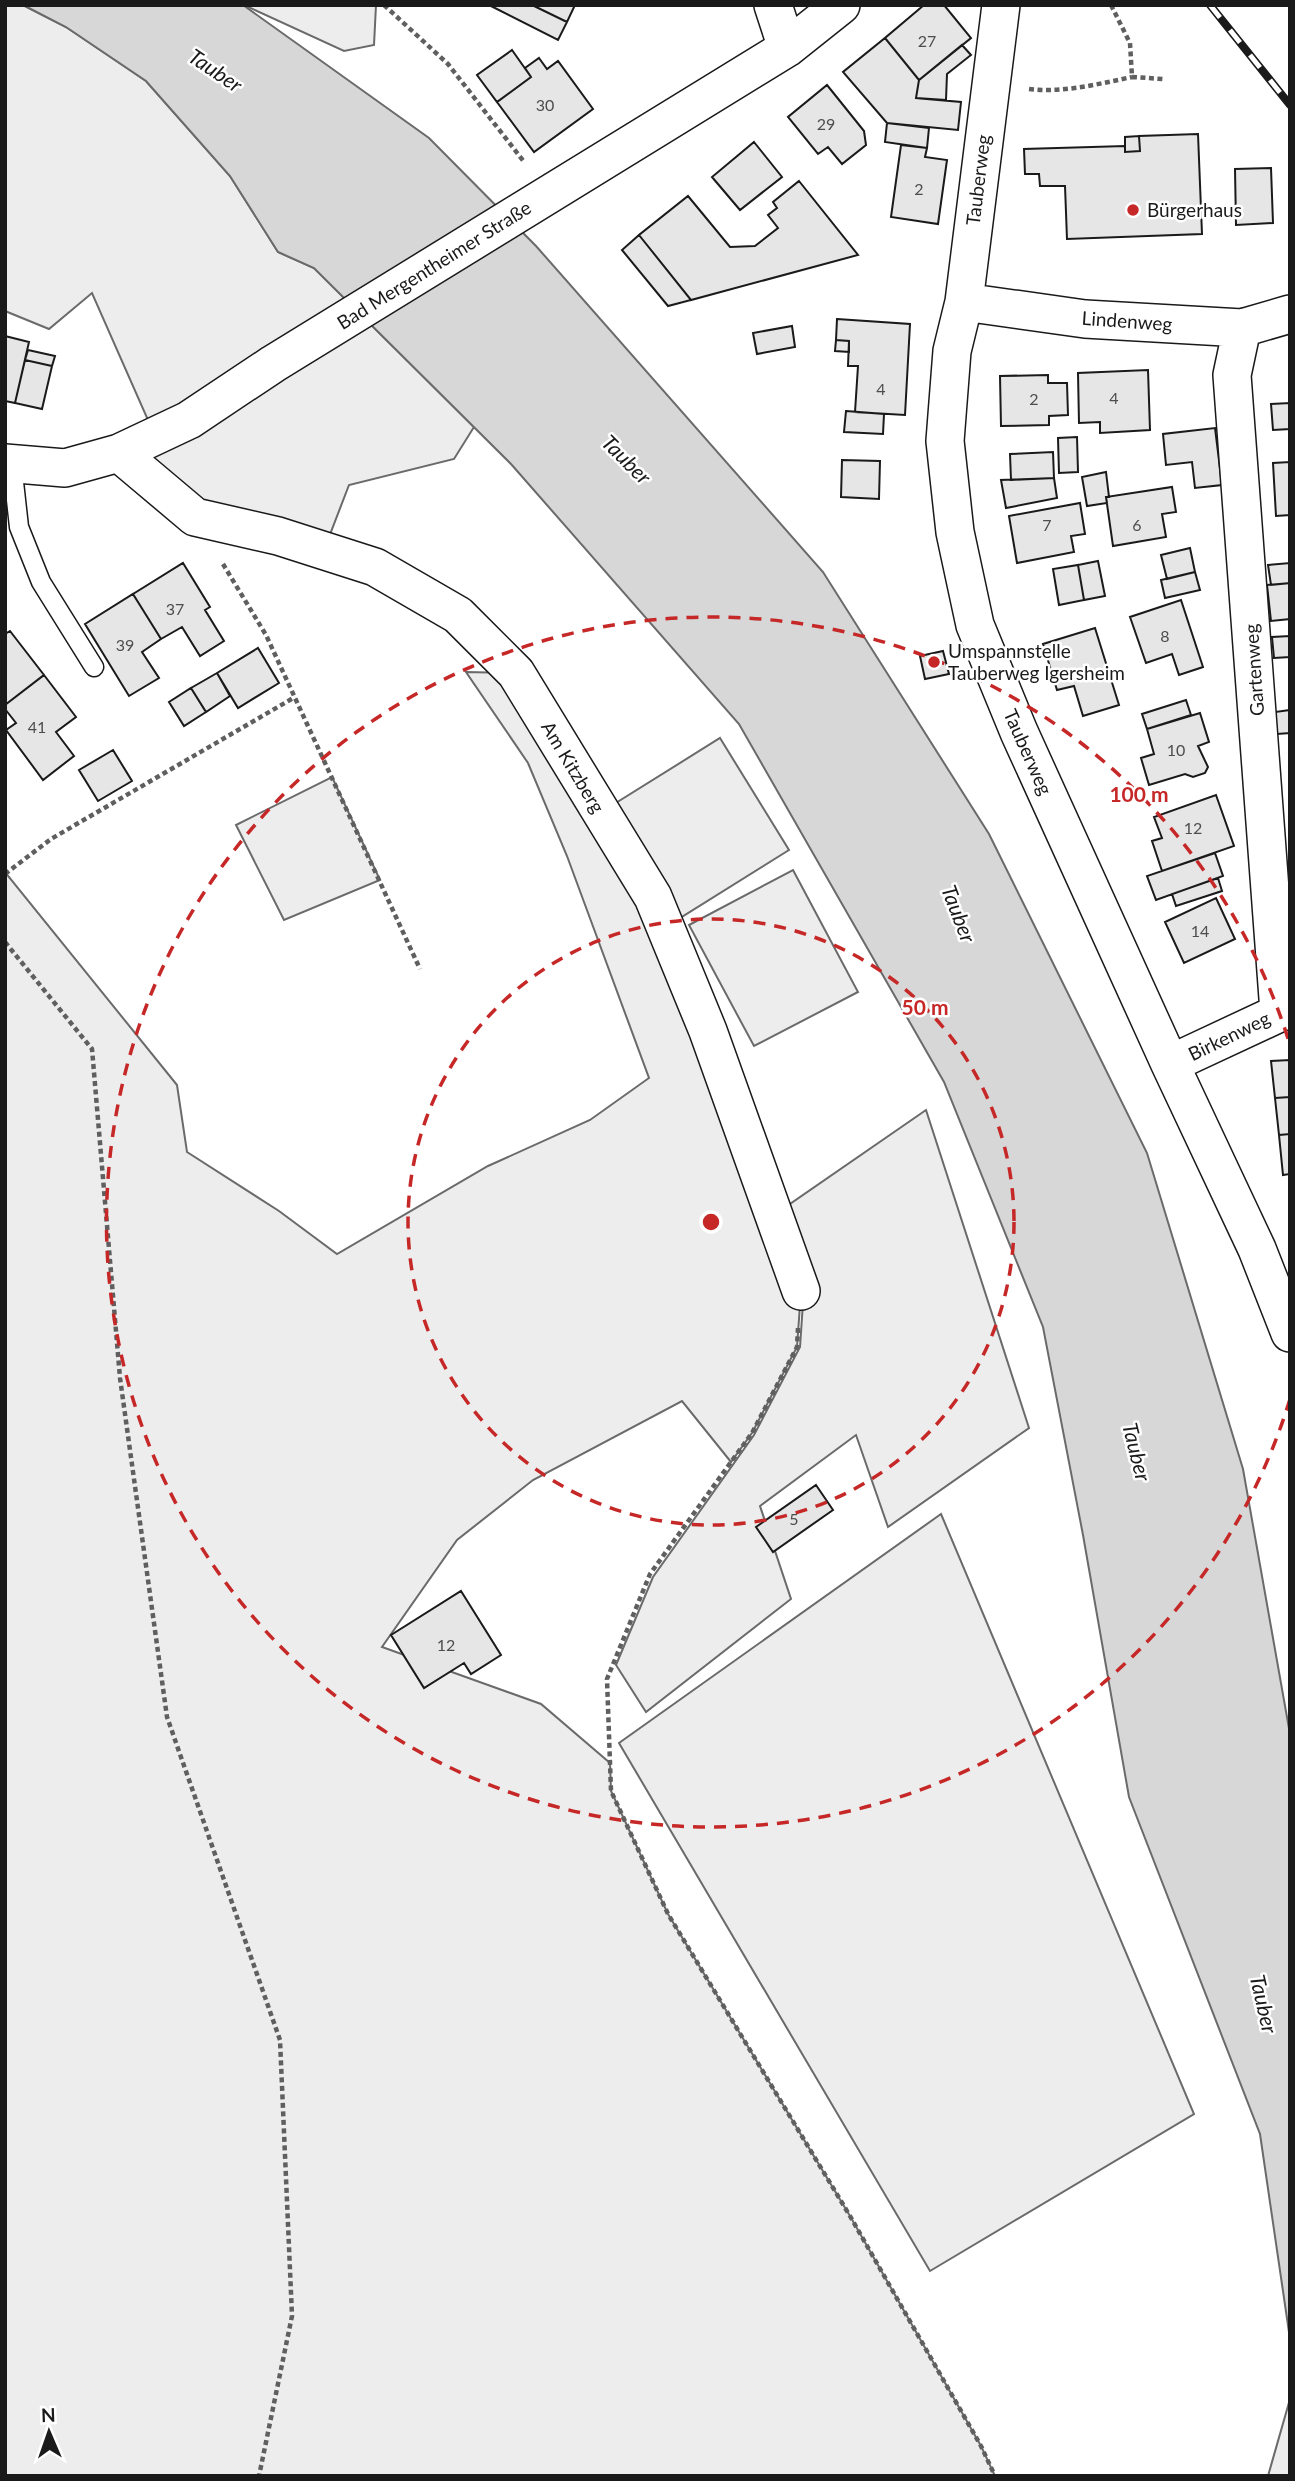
<svg xmlns="http://www.w3.org/2000/svg" width="1295" height="2481" font-family="Lato,sans-serif">
<rect width="100%" height="100%" fill="#fff"/>
<path fill="#ededed" stroke="#6a6a6a" stroke-width="2" d="M5,5H23L66,27L146,81L230,176L278,252L314,268L474,427L454,459L349,485L324,550L195,517L119,453L148,420L92,293L49,329L5,311Z
M244,5H376L374,45L344,51Z
M466,672L516,673L653,897L801,1291L797,1347L752,1433L731,1462L682,1401L533,1480L457,1540L382,1647L541,1704L610,1763L611,1791L668,1914L850,2216L981,2446L995,2476H5V872L177,1085L187,1152L279,1211L337,1254L488,1166L590,1120L649,1078L567,856L528,763Z
M720,738L789,850L680,918L611,806Z
M332,777L380,880L284,920L236,825Z
M793,870L858,992L754,1046L689,925Z
M926,1110L1029,1428L888,1527L856,1435L760,1506L791,1599L646,1712L616,1665L653,1577L754,1435L800,1347L804,1288L777,1213Z
M941,1514L1194,2114L930,2271L619,1743Z
M1290,2399V2476H1268Z"/>
<path fill="#d7d7d7" stroke="#6a6a6a" stroke-width="2" d="M23,5H243L429,138L536,246L823,572L989,834L1147,1153L1243,1469L1290,1734V2339L1260,2134L1129,1797L1083,1535L1043,1327L944,1082L739,724L511,464L314,268L278,252L230,176L146,81L66,27Z"/>
<path fill="#e6e6e6" stroke="#1a1a1a" stroke-width="2" d="M489,5H532L567,22L558,40Z
M532,5H575L567,22Z
M924,5H944L971,38L919,80L885,38Z
M885,38L919,80L916,98L961,102L958,130L887,123L843,72Z
M962,45L971,55L947,74L946,100L916,98L919,80Z
M512,50L531,77L497,102L477,75Z
M539,58L547,69L558,61L593,109L534,152L497,102L531,77L525,68Z
M827,85L864,131L866,145L842,164L828,147L818,154L788,117Z
M887,123L929,128L927,148L885,142Z
M1198,134L1202,234L1067,239L1065,186H1040L1039,174H1025L1024,149L1125,146V152L1140,151L1139,136Z
M1139,136L1140,151L1125,152V137Z
M754,142L782,177L740,210L712,177Z
M901,145L927,148L925,157L947,160L938,224L891,217Z
M1271,168L1273,223L1236,225L1235,169Z
M799,181L858,255L691,300L639,235L688,196L730,247L755,246L778,228L768,215L777,208L773,202Z
M639,235L691,300L668,306L622,250Z
M837,319L910,324L905,415L855,412L858,366H848L849,341L836,340Z
M792,326L795,347L757,354L753,333Z
M5,336L29,342L15,403L5,401Z
M836,340L849,341V352L835,351Z
M28,350L55,356L52,366L25,360Z
M25,360L52,366L42,409L15,403Z
M1148,370L1150,430L1100,433V422L1079,423L1078,373Z
M1048,375V383H1067L1068,415L1049,416V425L1001,426L1000,376Z
M1290,403V429L1273,430L1271,404Z
M846,411L884,414L883,434L844,432Z
M1215,428L1222,485L1195,488L1192,462L1166,465L1163,434Z
M1077,437L1078,472L1059,473L1058,438Z
M1053,452L1054,478L1011,480L1010,454Z
M842,460L880,461L879,499L841,497Z
M1290,462V515L1276,516L1273,463Z
M1106,472L1109,497H1106L1107,503L1087,506L1082,477Z
M1054,478L1057,498L1006,508L1001,480Z
M1172,487L1176,512L1162,514L1166,537L1113,546L1106,497Z
M1080,503L1085,534L1071,536L1074,552L1017,563L1009,516Z
M1190,548L1195,572L1167,579L1161,555Z
M1098,561L1105,596L1084,600L1078,565Z
M183,563L210,607L205,610L224,641L200,656L182,627L161,639L133,594Z
M1290,563V583L1271,585L1268,565Z
M1078,565L1084,600L1059,605L1053,569Z
M1195,572L1200,590L1165,598L1161,580Z
M1290,583V619L1271,621L1267,585Z
M133,594L161,639L142,652L159,678L129,696L85,624Z
M1181,600L1203,667L1179,675L1172,654L1146,663L1130,617Z
M1095,628L1119,705L1083,716L1074,686L1057,690L1043,644Z
M10,631L44,675L5,705V634Z
M1290,636V657L1274,658L1272,637Z
M258,648L279,683L238,708L217,673Z
M943,651L949,674L925,679L920,656Z
M217,673L230,696L206,712L191,688Z
M44,675L76,717L56,732L74,756L43,780L6,730L16,723L5,709V705Z
M191,688L206,712L184,726L169,702Z
M1186,700L1191,715L1147,729L1142,714Z
M1290,710V733L1277,734L1275,712Z
M1200,713L1209,742L1198,746L1208,767L1205,773L1193,777L1185,774L1149,785L1141,758L1154,754L1147,729Z
M113,750L132,781L98,801L79,770Z
M1216,795L1234,846L1162,871L1152,841L1162,838L1154,817Z
M1215,853L1223,876L1156,900L1147,876Z
M1218,878L1222,891L1176,906L1172,894Z
M1216,898L1235,939L1184,963L1165,922Z
M1290,1060V1097L1275,1098L1271,1061Z
M1290,1097V1134L1279,1135L1275,1098Z
M1290,1134V1174L1283,1175L1279,1135Z
M816,1485L833,1510L773,1552L756,1527Z
M461,1591L501,1655L471,1674L464,1663L424,1688L391,1635Z"/>
<g fill="none" stroke-linecap="round" stroke-linejoin="round">
<g stroke="#1a1a1a" stroke-width="21">
<path id="lane" d="M12,464L19,527L41,582L94,667"/>
</g>
<g stroke="#1a1a1a" stroke-width="40">
<path id="street" d="M773,5L787,48
M1001,5L964,302L952,351L945,441L955,532L975,625L1019,732L1170,1064L1257,1249L1290,1333
M964,302L1085,319L1242,328L1290,314
M1242,328L1232,375L1279,1012
M119,453L195,517L278,536L375,567L458,615L516,673L653,897L708,1031L801,1291
M5,463L65,468L119,453L189,420L273,364L787,48L841,5
M1170,1064L1290,1008"/>
</g>
<path stroke="#5f5f5f" stroke-width="4.5" stroke-dasharray="5 3.5" stroke-linecap="butt" d="M384,5L448,64L525,163
M1111,5L1130,43L1132,77L1163,79
M1029,89C1064,93 1098,84 1132,77
M223,564L266,635L420,969
M5,874L51,839L295,697
M5,942L92,1049L120,1378L167,1717L280,2040L292,2316L259,2476
M798,1328L797,1347L752,1433L650,1574L607,1679L611,1791L668,1914L850,2216L981,2446L995,2476"/>
<use href="#lane" stroke="#fff" stroke-width="18"/>
<use href="#street" stroke="#fff" stroke-width="37"/>
<g stroke="#1a1a1a" stroke-width="8">
<path id="rail" d="M1210,5L1290,105"/>
</g>
<use href="#rail" stroke="#fff" stroke-width="5" stroke-dasharray="16" stroke-linecap="butt"/>
</g>
<g fill="none" stroke="#c62828" stroke-width="3.5" stroke-dasharray="12 9">
<circle cx="711" cy="1222" r="303"/>
<path d="M1290 1399A605 605 0 1 1 1290 1045"/>
</g>
<g fill="#c62828" stroke="#fff" stroke-width="2.5">
<circle cx="1133" cy="210" r="7"/>
<circle cx="934" cy="662" r="7"/>
</g>
<g text-anchor="middle" stroke-width="5" stroke-linejoin="round" paint-order="stroke">
<g font-size="16" fill="#4d4d4d">
<text x="927" y="47">27</text>
<text x="545" y="111">30</text>
<text x="826" y="130">29</text>
<text x="919" y="195">2</text>
<text x="881" y="395">4</text>
<text x="1114" y="404">4</text>
<text x="1034" y="405">2</text>
<text x="1047" y="531">7</text>
<text x="1137" y="531">6</text>
<text x="175" y="615">37</text>
<text x="1165" y="642">8</text>
<text x="125" y="651">39</text>
<text x="37" y="733">41</text>
<text x="1176" y="756">10</text>
<text x="1193" y="834">12</text>
<text x="1200" y="937">14</text>
<text x="794" y="1525">5</text>
<text x="446" y="1651">12</text>
</g>
<g font-size="19" fill="#1a1a1a" stroke="#fff">
<text transform="translate(978 180) rotate(-83)" y="7">Tauberweg</text>
<text transform="translate(434 265) rotate(-32)" y="7">Bad Mergentheimer Straße</text>
<text transform="translate(1127 321) rotate(4)" y="7">Lindenweg</text>
<text transform="translate(1254 670) rotate(-94)" y="7">Gartenweg</text>
<text transform="translate(1028 752) rotate(66)" y="7">Tauberweg</text>
<text transform="translate(573 767) rotate(59)" y="7">Am Kitzberg</text>
<text transform="translate(1229 1036) rotate(-26)" y="7">Birkenweg</text>
</g>
<g font-size="19" fill="#1a1a1a" stroke="#fff" text-anchor="start">
<text x="1147" y="217">Bürgerhaus</text>
<text x="948" y="658">Umspannstelle<tspan x="948" dy="22">Tauberweg Igersheim</tspan></text>
</g>
<g font-size="21" font-style="italic" fill="#1a1a1a" stroke="#fff">
<text transform="translate(215 71) rotate(34)" y="7">Tauber</text>
<text transform="translate(626 460) rotate(45)" y="7">Tauber</text>
<text transform="translate(958 914) rotate(69)" y="7">Tauber</text>
<text transform="translate(1136 1452) rotate(76)" y="7">Tauber</text>
<text transform="translate(1263 2004) rotate(77)" y="7">Tauber</text>
</g>
</g>
<circle cx="711" cy="1222" r="10" fill="#c62828" stroke="#fff" stroke-width="3.5"/>
<g font-size="21" text-anchor="middle" font-weight="bold" fill="#c62828" stroke="#fff" stroke-width="5" stroke-linejoin="round" paint-order="stroke">
<text x="1139" y="802">100 m</text>
<text x="925" y="1015">50 m</text>
</g>
<rect width="1295" height="2481" fill="none" stroke="#1a1a1a" stroke-width="14"/>
<g transform="translate(49 2432) rotate(358)" stroke="#ffffff" stroke-width="5" paint-order="stroke">
<path d="M0-5L12 26L0 18L-12 26Z" fill="#1a1a1a"/>
<text y="-10" font-size="19" font-weight="bold" text-anchor="middle" fill="#1a1a1a">N</text>
</g>
</svg>
